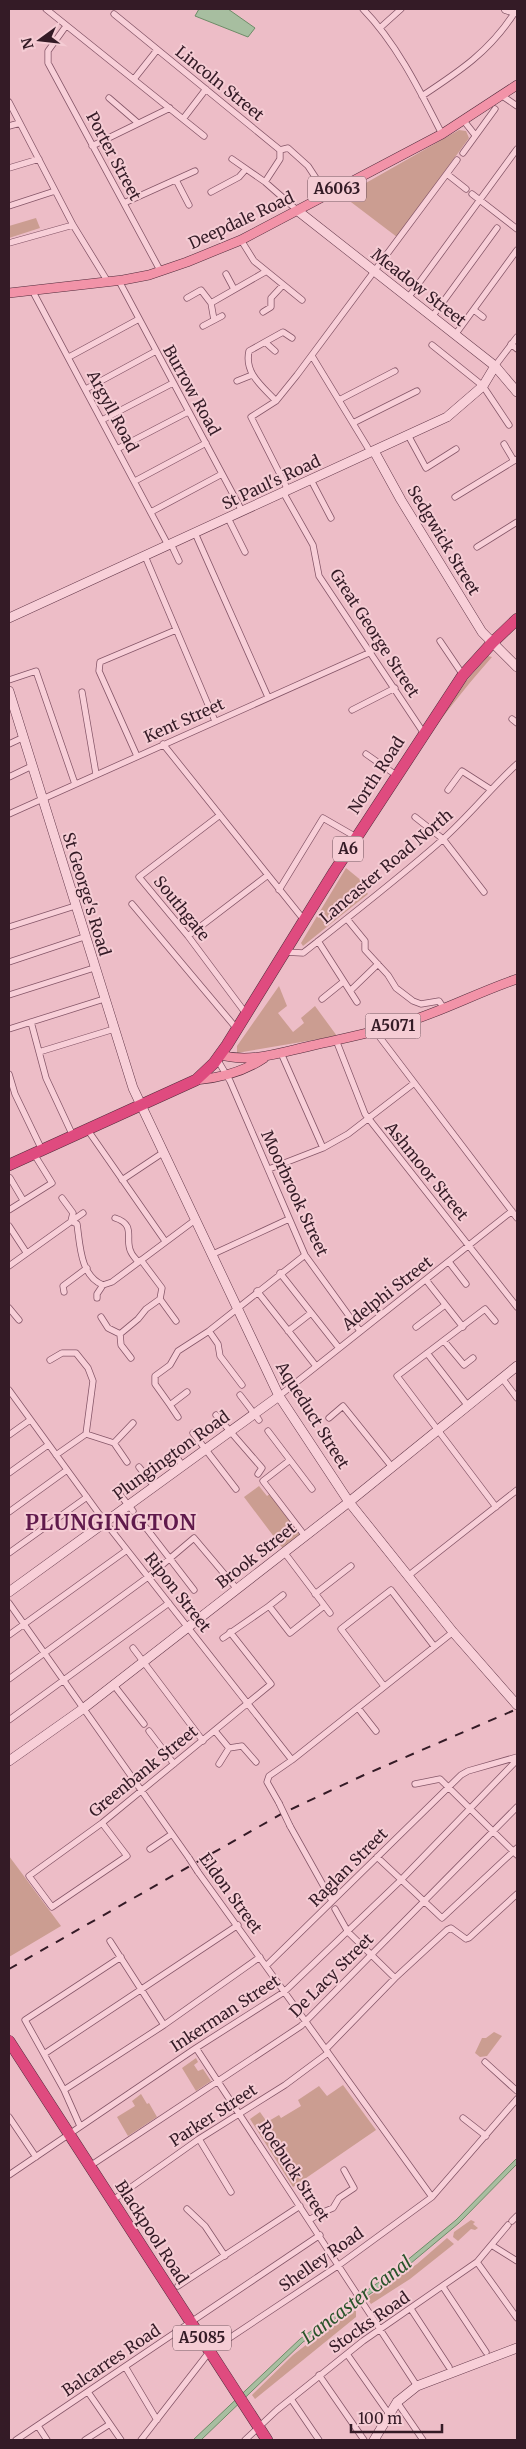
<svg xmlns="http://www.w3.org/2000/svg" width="526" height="2449" font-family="Merriweather,serif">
<rect width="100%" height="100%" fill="#edbdc7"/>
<path fill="#cb9d91" d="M459,130L466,131L469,138L397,237L343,196Z
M36,218L40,228L9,238V226Z
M488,656L492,657C452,702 416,752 382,803C366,827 355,855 336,877L398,777L460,688Z
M346,868L368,886L365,890L368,894L303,946L301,943Z
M279,986L287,1006L278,1013L293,1032L304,1023L301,1018L315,1006L337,1036L237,1053V1046Z
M259,1486L267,1496L271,1493L303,1536L284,1550L244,1497Z
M9,1856L61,1926L9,1957Z
M494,2032L502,2036L487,2056L480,2057L475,2053L482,2038H486Z
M196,2058L198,2062L194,2065L198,2071L203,2069L211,2081L196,2091L182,2068Z
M343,2085L376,2130L293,2187L250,2119L260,2112L267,2122L279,2115L281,2118L301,2106L298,2100L319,2086L327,2096Z
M141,2094L147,2104L149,2103L157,2117L128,2136L117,2117L135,2106L132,2101Z
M471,2220L475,2222L473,2224L478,2228L475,2230L471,2229L458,2241L453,2237L454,2232Z
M447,2238L454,2244L410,2279L371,2304L367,2298L417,2264Z
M351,2310L356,2311V2317L255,2399L252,2395L293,2355Z"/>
<path fill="#a7bea0" stroke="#6e8c68" d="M199,9H228L255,28L248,37L195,16Z
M517,2158V2164L459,2223L398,2274L303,2342L201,2440H193L300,2339L394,2271L456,2220Z"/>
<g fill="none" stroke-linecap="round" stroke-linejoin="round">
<g stroke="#855668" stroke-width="7">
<path id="street" d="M46,9L204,136
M363,9C397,44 420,91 442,134
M114,14L280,150V159L265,182
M66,26L48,51V63L161,272
M381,27L401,9
M134,79L157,50
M501,95L517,106
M422,96C460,71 490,51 515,12
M109,98L138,123
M9,102L73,225L108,282
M183,119L206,89
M464,121L475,135
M9,126L20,123
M92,146L170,108
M280,150L288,148L308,166L327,195
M463,153L495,109
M232,159L265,182L298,211
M9,168L39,159
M447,174L466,189
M176,180L189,205
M211,192L239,177L246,169
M472,194L517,229
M124,203L195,171
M9,206L55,191
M241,240L254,261L302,300
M9,243L73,225
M226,274L234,289
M119,281L242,511
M32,290L168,545
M187,298L201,290L211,303L214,320
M408,298L517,149
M211,303L265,272
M474,310L483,317
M263,312L271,307V298L283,285
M432,317L497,228
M203,326L222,316
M455,335L517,250
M265,342L249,351C244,373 262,386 276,401
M511,344L517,349
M432,345L483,386L509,425
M275,351L265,342L283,332L292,338
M312,356L371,453
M69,357L139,319
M495,366L517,337
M237,381L252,375
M86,389L156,351
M339,400L395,371
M102,420L173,383
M353,423L417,391
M408,435L426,468L456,449
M504,444L514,461
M117,449L188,412
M311,480L331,518
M135,481L206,443
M288,490L251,417L276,401L297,375L457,160
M283,492L313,545L319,576L423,732
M455,497L517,459
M151,512L222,474
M228,518L245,552
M195,533L268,697
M171,544L179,561
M477,547L517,522
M145,556L215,721
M440,641L463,675
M9,680L36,671L75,784
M82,692L96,774
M352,710L395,688
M512,719L517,723
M9,744L22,738
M163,744L304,920
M366,754L396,775
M137,756L99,671L100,662L176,630
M9,777L32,766
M448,790L462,771L490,789
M9,814L371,652
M220,815L139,877L188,936L247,1015
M415,817L443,839L484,892
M279,890L323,818L356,837
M132,904L237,1029
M347,919L365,941V950L388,975L396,988L413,1001L421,1004L439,1001L443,1007
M9,927L75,906
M188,936L268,875
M318,941L357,1002
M285,952L303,953C350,916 398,879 442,840C469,816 491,788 517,764
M9,962L84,937
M350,991L378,964
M9,995L94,968
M322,999L343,982
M31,1022L46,1078L73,1136
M9,1029L104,999
M375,1031L517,1218
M336,1040L365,1114L517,1307
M39,1052L114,1029
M281,1053L323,1148
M217,1059L230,1081L305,1255L360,1331
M9,1074L15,1094L42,1150
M87,1129L165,1241
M269,1169L323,1148L348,1134L413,1084
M10,1178L23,1200
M122,1180L164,1152
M62,1198L73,1213L71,1221L77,1224C80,1244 80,1276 103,1285
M9,1210L52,1183L34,1154
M115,1218C137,1225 124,1239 131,1252C132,1255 136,1259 138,1262
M9,1226L26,1252
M211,1255L289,1219
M449,1262L466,1284
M9,1266L83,1213
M280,1273L339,1348
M426,1280L463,1327
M257,1291L316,1366
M64,1292L63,1286L87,1268
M97,1298V1294L103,1285L112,1282L195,1220
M160,1299L176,1321
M9,1308L19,1320
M101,1317L108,1328L120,1334L121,1345L131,1358
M495,1321L485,1309L397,1376L496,1507
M416,1327L445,1305
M209,1331L218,1344L220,1356L242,1385
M288,1331L311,1313
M120,1334L138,1319L146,1309L160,1299L162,1288L141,1260
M444,1341L464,1365L473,1358
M427,1353L468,1406
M50,1360L62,1353H76L88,1368L93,1381L86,1434L56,1455
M502,1378L517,1398
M9,1390L105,1522L292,1760
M187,1392L170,1405L155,1384V1376L170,1365L178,1351L209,1331L305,1255
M240,1395L259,1420
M279,1396L512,1211
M170,1405L178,1417
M216,1415L262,1468L258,1474
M329,1418L343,1406L392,1467
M268,1431L312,1489
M193,1433L236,1489
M86,1434L114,1443L127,1462
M9,1435L30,1420
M114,1443L133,1423
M175,1455L183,1466
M290,1460L263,1481L305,1536
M139,1467L154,1486
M9,1473L48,1445
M117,1491L133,1511
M9,1512L67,1470
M140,1520L194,1590
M284,1552L330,1613
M9,1553L87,1497
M408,1576L517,1490
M315,1594L351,1566
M9,1603L189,1858
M269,1606L283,1595
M9,1635L127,1550
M223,1638L269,1606L290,1633L324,1606
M133,1648L203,1741
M9,1679L148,1577L194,1538L237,1589
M113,1684L144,1724
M384,1686L341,1629L391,1590L434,1646
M358,1708L376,1731
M9,1720L169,1603
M149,1731L174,1764
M215,1731L229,1748L242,1746L256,1762
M219,1764L229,1748
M415,1784L440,1779L517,1855
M279,1803L267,1782L269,1776L292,1760L453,1632
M102,1823L127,1856L52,1907L29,1876L102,1823L271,1684L230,1632
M290,1826L332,1901
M150,1849L172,1834
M377,1857L442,1918L517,1848
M198,1872L432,2197
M335,1909L348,1932L395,1978
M110,1941L164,2025
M266,1966L461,1775L468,1771L517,1757
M196,2048L417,2386
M326,2049L395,1978L447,1930L451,1928L466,1939L469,1938L517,1894
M44,2054L238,1925
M485,2062L517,2091
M64,2090L164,2025L260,1957
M9,2117L36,2157
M463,2118L486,2136
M80,2126L64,2090L25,2020L121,1957
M199,2139L231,2192
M90,2166L301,2026L517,1807
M9,2175L196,2048L284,1992L400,1881L517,1760
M113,2200L199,2139L285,2085L328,2053
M187,2209L205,2226L225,2256
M309,2220L321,2213L333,2208L339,2198L354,2188L344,2170
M512,2221L517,2216
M493,2246L517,2261
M477,2262L517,2318
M178,2286L300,2206
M443,2287L486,2352
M411,2309L449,2367
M347,2354L389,2414
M126,2368L157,2420
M319,2375L364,2440
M88,2392L121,2440
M291,2399L319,2440
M397,2402L423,2440
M38,2426L47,2440
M16,2440L320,2235
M85,2440L110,2424
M141,2440L210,2351L339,2265L432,2197L517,2099
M245,2440L277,2410L363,2341L477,2262L508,2225"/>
</g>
<g stroke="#663a4c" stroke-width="10">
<path id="secondary" d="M506,9L517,12
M298,211L495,366L517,392
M374,451L401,500L482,632L517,667
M9,618L447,417L483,386L495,366
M9,691L133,1088L279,1396L349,1502L453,1632L517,1705
M9,1592L279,1396
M9,1761L84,1708L349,1502L517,1366
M374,2440L397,2402L417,2386L517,2348"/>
</g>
<g stroke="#522b3c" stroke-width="10">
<path id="primary" d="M9,293L123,280L149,275L187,262L241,240L442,134L517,85
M220,1055C251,1063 279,1053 310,1046C344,1038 378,1032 410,1021C447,1009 481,991 517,979
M196,1080C219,1078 245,1071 264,1058"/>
</g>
<g stroke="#522b3c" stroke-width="12">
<path id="highway" d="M9,1165L196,1080L214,1063L227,1045L334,872L463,675L492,643L517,619
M9,2041L267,2440"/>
</g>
<use href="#street" stroke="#f8cfd8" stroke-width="5.5"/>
<use href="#secondary" stroke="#f8cfd8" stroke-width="9"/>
<use href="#primary" stroke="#f293a8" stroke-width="9"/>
<use href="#highway" stroke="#df4b7f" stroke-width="11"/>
<path stroke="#341b26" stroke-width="2" stroke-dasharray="9 9" stroke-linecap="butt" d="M9,1969L283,1813L364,1775L517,1709"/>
<g stroke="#855668" stroke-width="7" stroke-linecap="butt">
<path id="street-bridge" d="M279,1803L290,1826
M189,1858L198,1872"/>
</g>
<use href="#street-bridge" stroke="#f8cfd8" stroke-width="5.5"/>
</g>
<g text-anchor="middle" stroke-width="4" stroke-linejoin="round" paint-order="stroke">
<g fill="#f5ccd4" stroke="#6e505a" stroke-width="1">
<rect x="308" y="176.5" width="58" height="25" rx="4"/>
<rect x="333" y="836.5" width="30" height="25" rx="4"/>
<rect x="365.5" y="1013.5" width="55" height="25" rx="4"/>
<rect x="173" y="2325.5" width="58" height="25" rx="4"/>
</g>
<g font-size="15" font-weight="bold" fill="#341b26">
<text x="337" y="194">A6063</text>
<text x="348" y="854">A6</text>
<text x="393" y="1031">A5071</text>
<text x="202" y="2343">A5085</text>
</g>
<g font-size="16" fill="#341b26" stroke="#f5ccd4">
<text transform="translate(220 83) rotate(39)" y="6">Lincoln Street</text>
<text transform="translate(114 156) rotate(62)" y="6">Porter Street</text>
<text transform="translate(241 220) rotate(-25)" y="6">Deepdale Road</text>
<text transform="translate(419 287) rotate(38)" y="6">Meadow Street</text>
<text transform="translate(192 390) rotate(61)" y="6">Burrow Road</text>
<text transform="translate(113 411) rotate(62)" y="6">Argyll Road</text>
<text transform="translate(271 482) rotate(-25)" y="6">St Paul's Road</text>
<text transform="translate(444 540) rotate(59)" y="6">Sedgwick Street</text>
<text transform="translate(375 633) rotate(57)" y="6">Great George Street</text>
<text transform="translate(184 720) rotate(-24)" y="6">Kent Street</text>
<text transform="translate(376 775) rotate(-57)" y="6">North Road</text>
<text transform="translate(386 866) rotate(-40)" y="6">Lancaster Road North</text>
<text transform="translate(87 894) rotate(73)" y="6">St George's Road</text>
<text transform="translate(182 908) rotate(51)" y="6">Southgate</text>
<text transform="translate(427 1171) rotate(51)" y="6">Ashmoor Street</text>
<text transform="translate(295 1193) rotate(65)" y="6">Moorbrook Street</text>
<text transform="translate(387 1293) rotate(-38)" y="6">Adelphi Street</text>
<text transform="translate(313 1415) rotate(58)" y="6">Aqueduct Street</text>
<text transform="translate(171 1455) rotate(-36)" y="6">Plungington Road</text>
<text transform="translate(256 1555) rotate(-38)" y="6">Brook Street</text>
<text transform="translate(178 1592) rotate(52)" y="6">Ripon Street</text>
<text transform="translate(143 1771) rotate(-39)" y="6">Greenbank Street</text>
<text transform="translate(348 1867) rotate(-45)" y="6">Raglan Street</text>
<text transform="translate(231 1893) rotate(54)" y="6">Eldon Street</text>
<text transform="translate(331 1975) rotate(-45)" y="6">De Lacy Street</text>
<text transform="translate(225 2013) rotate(-33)" y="6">Inkerman Street</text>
<text transform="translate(213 2115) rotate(-33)" y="6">Parker Street</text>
<text transform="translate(294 2171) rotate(57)" y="6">Roebuck Street</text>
<text transform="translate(152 2232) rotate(57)" y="6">Blackpool Road</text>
<text transform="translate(321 2259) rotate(-35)" y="6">Shelley Road</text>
<text transform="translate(369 2322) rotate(-35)" y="6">Stocks Road</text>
<text transform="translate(111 2360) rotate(-34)" y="6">Balcarres Road</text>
</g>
<g font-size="18" font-style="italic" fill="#2a542b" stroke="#f5ccd4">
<text transform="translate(357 2300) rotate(-37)" y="6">Lancaster Canal</text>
</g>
<g font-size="21" font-weight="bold" letter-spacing="1" fill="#601a4c" stroke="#f5ccd4">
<text x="111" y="1530">PLUNGINGTON</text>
</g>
</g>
<rect width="526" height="2449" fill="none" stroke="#341b26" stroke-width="20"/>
<g transform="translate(40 40) rotate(255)" stroke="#f5ccd4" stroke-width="4" paint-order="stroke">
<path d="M0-4L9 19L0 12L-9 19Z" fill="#341b26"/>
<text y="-8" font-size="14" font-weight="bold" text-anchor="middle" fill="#341b26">N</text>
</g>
<path d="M351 2424v8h91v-8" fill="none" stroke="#341b26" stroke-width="2.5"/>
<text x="358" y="2424" font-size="15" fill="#341b26" stroke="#f5ccd4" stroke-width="4" paint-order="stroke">100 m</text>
</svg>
